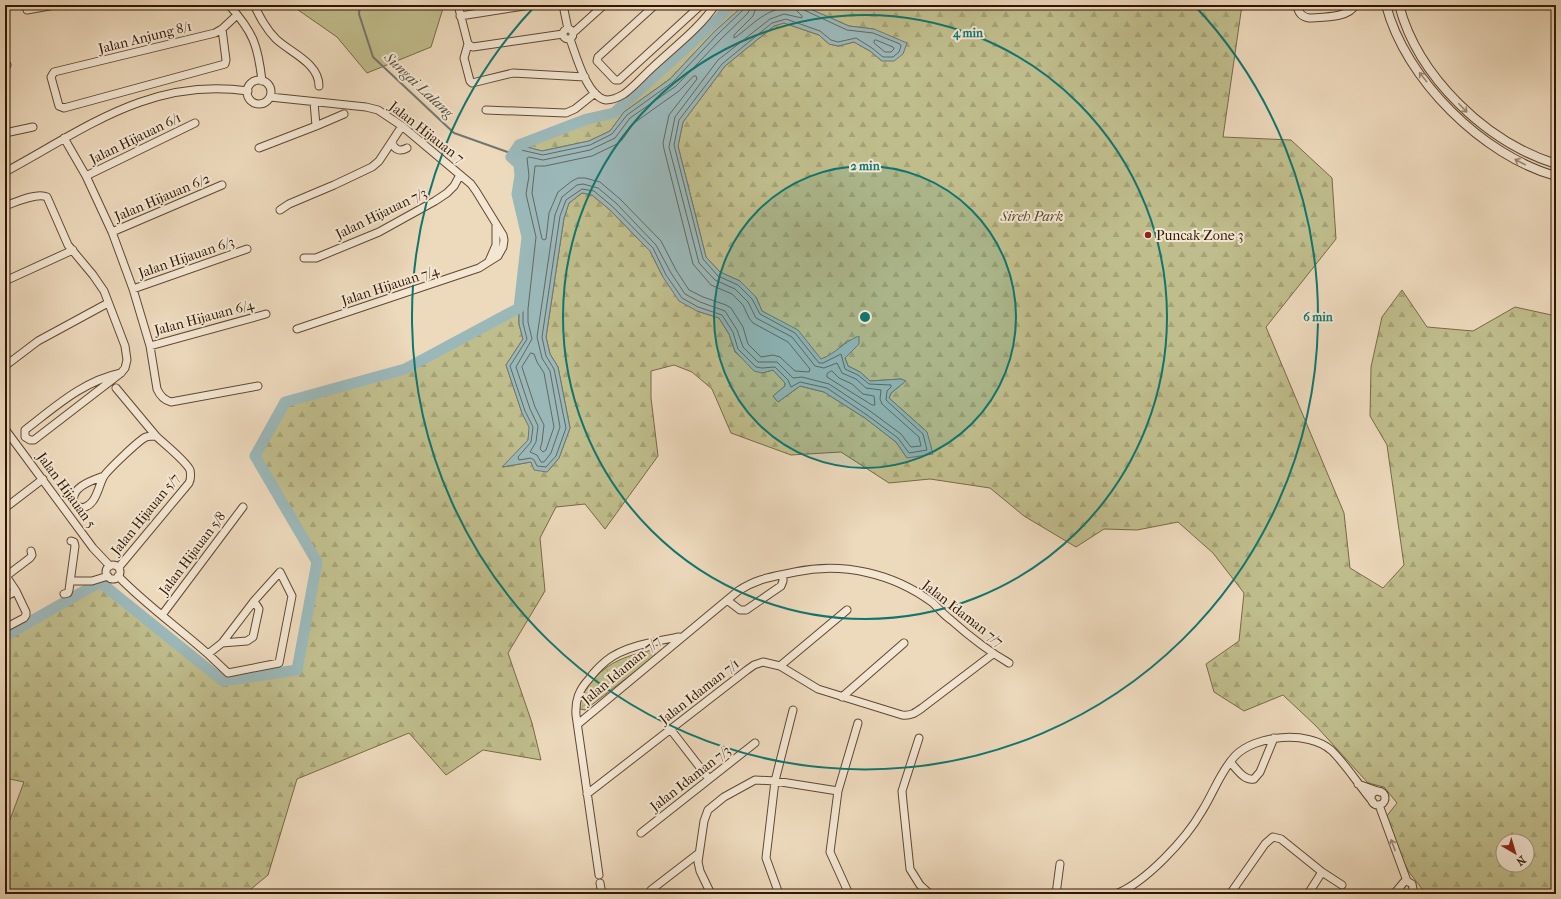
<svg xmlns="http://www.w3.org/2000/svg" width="1561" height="899" font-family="'IM FELL French Canon',serif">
<defs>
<pattern id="forest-firs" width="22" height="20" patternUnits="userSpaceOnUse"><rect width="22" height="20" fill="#c0bd8c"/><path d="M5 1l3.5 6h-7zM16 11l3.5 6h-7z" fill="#a5a277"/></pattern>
<pattern id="park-crowns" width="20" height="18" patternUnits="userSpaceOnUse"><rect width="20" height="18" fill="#c0bd8c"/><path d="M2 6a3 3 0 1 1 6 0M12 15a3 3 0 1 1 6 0" fill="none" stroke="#a5a277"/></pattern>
</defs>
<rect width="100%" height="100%" fill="#edd9bc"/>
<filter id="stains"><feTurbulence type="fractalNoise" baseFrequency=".005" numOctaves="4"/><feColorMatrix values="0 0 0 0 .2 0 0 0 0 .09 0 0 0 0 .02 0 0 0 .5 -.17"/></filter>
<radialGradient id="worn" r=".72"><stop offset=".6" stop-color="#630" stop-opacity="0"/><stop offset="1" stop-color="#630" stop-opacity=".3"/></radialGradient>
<path fill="#c0bd8c" stroke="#786a47" d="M291,5H444L431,47L367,73L337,37Z"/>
<path fill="url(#forest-firs)" stroke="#786a47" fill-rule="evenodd" d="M731,5H744L714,32L670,79L624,112L610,131L589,141L542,151L519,145L587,119L614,113L718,19Z
M801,5H1242L1223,137L1291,140L1332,178L1336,239L1266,327L1344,513L1350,568L1383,588L1404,565L1387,445L1370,416L1371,367L1382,317L1402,290L1427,327L1473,331L1515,307L1556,316V894H1426L1409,872L1394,844L1386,817L1397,803L1384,787L1368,783L1316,726L1283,695L1244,711L1214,692L1206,664L1239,641L1244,593L1213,553L1178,522L1137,530L1104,529L1076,547L1024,516L990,488L930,479L889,483L841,452L791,455L731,433L712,389L692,372L674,365L651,371V398L658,456L605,529L585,504L556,507L540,538L545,591L508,653L532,723L541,760L483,750L446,775L409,733L297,779L268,875L245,894H202L195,889L189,894H70L65,893L60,894H5V833L24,782L5,778V636L100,582L223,681L297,670L317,562L255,456L285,402L405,369L519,308V324L523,339L506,365L522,413L530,427L528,440L503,467L531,462L547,472L559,458L570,428L558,367L550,354L546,337L564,218L569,203L582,193L592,195L610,210L650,251L663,277L697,311L719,318L729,334L735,352L762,373L773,370L785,383V386L773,396L778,402L800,386L824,392L865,418L896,442L907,458L927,432L889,398L891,393L900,386L905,381L901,379L870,381L860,372L848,366L845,358L859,344L848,340L833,354L821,360L778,320L762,311L756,297L740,281L720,272L706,257L678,146L683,122L725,66L774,26L784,23L819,35L829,44L838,46L854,42L870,51L882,61L874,29L849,26ZM1503,841H1527V865H1503Z"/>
<path fill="url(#park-crowns)" stroke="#786a47" d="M652,650L655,653L654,657L585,710L580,709L578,702C597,668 615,658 652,650Z"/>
<path fill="#9bb8b9" stroke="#717770" d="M744,5H801L849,26L874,29L907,43L903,54L894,61H882L870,51L854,42L838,46L829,44L819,35L784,23L774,26L725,66L683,122L678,146L706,257L720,272L740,281L756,297L762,311L798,330L821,359C837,353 843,342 859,336V344L845,358L848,366L860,372L870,381L901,379L906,381L891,393L889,398L927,432L933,454L907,458L896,442L865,418L824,392L800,386L778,402L773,396L785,386V383L773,370L762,373L754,371L735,351L729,334L719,318L697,311L679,301L663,277L650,251L610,210L592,195L582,193L569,203L564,218L546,337L550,354L558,367L570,428L559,458L547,472L534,470L531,462L502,467L528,440L529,427L522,413L506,365L523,339L519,324V308L527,237L517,194L520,176L519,164L511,157L519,145L542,151L589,141L610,131L624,112L670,79L714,32Z"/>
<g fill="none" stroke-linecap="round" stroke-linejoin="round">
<path stroke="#66675e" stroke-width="1" d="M746,5L744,9L717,35L673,82L627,115L612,134L590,145L543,155L521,150L517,155L523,164L524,176L521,194L531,237L523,309V323L527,339L510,366L525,411L533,427L531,442L518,457L519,460L531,458L534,460L537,466L546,467L556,456L566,428L554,369L546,356L542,337L560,216L566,200L582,189L594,191L613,207L653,248L666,275L682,298L698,307L722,315L733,332L738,349L756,367L762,368L775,367L788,380L791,387L800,382L827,388L867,415L898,438L909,453L927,450L923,434L886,400L887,391L891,387V385L869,384L858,375L845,369L841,354L823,363H819L795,333L760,314L752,299L738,285L718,276L703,259L674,145L679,120L722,64L772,23L786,19L820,31L831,40L838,42L856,38L872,48L883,57H893L899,52L901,46L900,44L873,33L847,30L804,10L801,5
M751,5L748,13L721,39L676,86L630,118L615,138L590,150L543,160L529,157L527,158L529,176L526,194L536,237L528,309V322L532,339L516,367L530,409L538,426L536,442L530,452L537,455L541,462H544L551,453L560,427L550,371L542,358L537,337L555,215L562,197L577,185L583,184L598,188L616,203L656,245L671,273L685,294L700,302L725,311L737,330L743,347L758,362H777L793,378L802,377L829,384L870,411L901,434L911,447L921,446L919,437L882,404L880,399L881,390L866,388L856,379L842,373L837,363L824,368L815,366L792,337L756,318L748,302L735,289L715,280L699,263L669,147L675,117L718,60L770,19L784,14L802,18V16L797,11L796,5
M757,5L753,16L734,35V38L736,37C752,25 768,7 789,8L790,5
M876,40L893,47L894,49L891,52H885L874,43V41Z
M694,76H696L697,79L669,115L663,143L664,149L693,264L711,285L732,294L743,305L749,318L753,323L788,342L810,369L809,372L795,371L780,357L773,355L761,357L748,344L743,327L731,308L726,305L703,297L689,290L676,270L661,241L620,199L600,182L585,178H578L572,181L558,192L549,213L546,239L544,240L542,239L532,193L535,166H545L592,156L617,144L622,140L634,123L679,91Z
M531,353L534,354L537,362L544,373L554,427L546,450L543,452L540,449L542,442L544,425L535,407L522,367Z
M832,371L839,378L852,384L863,394L874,396L875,405H872L827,377V374Z"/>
<path stroke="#717770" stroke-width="2" d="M360,5L359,14L373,57L454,133L513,154"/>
<path stroke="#9bb8b9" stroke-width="11" d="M5,636L100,582L223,681L297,670L317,562L255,456L285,402L405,369L519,308L527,237L517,194L520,176L519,164L511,157L519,145L587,119L614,113L718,19L731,5"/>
<g stroke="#604730" stroke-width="9">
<path id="minor" d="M229,5C253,32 258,45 262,81
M254,5C260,17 266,29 276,39C291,53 319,63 319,86
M458,5L468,44L473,47L563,34
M563,5L568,29
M655,5L598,57L597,61L615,80H619L701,5
M1297,5C1298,13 1302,17 1309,18C1323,17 1349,18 1355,5
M27,10L55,5
M460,16L531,5
M222,29L226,60L225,64L64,108L59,106L51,77L54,72L215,33L222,29L237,15
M563 34a5 5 0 1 1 10 0a5 5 0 1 1-10 0Z
M573,33L604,5
M570,39C576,55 587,97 606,100C612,100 619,97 624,94C634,87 643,76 653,67C672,49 701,27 715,5
M468,44L464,58L470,81L472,83L513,73L585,77
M5,66L7,65
M247 92a12 12 0 1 1 24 0a12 12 0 1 1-24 0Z
M270,97L366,107L378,110L402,126L471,184L476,191L503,235L504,240L503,247L498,256L479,268L297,329
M314,102L316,126
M486,110L566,113L575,109L595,93
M5,133L33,127
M64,138L86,176L112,232L133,289L150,346L157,389C160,396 164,400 171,402L258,386
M392,143C395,150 400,152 407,148
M259,148L316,126L344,114
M5,172C85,129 150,77 248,91
M86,176L195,123
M5,206C16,202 37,192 47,197L68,245L93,275L104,291L125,346L127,360L125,368L121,373L34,440H30L25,437V430C55,407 83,381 121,373
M280,210L289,204L334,185L372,167L379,161L402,126
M112,232L222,185
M304,258H316L379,232L435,201L447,193L454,186L460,175
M489,261L496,245V225
M5,281L73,250
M133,289L247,249
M150,346L266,314
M5,366L38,341L108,303
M116,388L156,436
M5,429L93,548L110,566
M104,476C93,480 67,488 75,505L82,508C97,505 98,486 104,476C109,469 139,440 146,437C149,436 152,436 156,436C163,443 186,461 190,470C191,475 191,479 189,483L119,567
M5,508L43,479
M106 572a7 7 0 1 1 14 0a7 7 0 1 1-14 0Z
M118,576C146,605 179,628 208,654L222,643L254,601L280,572L292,596L279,663L228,673L208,654
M5,577L30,558L32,555L31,551
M70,581H92L108,576
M64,594L68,593L69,590L75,546L74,542L71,541
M5,597L16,591L6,576
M727,600L740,610H746L781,586L783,581V575
M162,615L243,507
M5,628L24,618L26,615V612L16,591
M222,643L247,641L253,637L259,609L254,601
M780,666L847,610
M842,697L904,643
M578,724L738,591C758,578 772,577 795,572C843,562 893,573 933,603C939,609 944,615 951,620C969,636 988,651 1009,663
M671,730L709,779
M919,738L902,791L903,802L910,869L920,885L930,894
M1230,762C1237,769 1244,781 1254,779L1260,772L1274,738
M1358,784L1380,792
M1371 798a7 7 0 1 1 14 0a7 7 0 1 1-14 0Z
M587,794L747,670L754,665L763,662L780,666L818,689L902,715C911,716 915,713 922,708L993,654
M1379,805L1407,881
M641,833L755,743
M599,875L576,715C575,700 579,690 589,679C594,672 600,666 606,661C624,646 657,641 679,637
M600,883L602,894
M651,890L699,853
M711,894L700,871L698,862L704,821L708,810L724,797L755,780L775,781L838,791
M779,894L766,858L775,781L793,710
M849,894L830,852L838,791L858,723
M1056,894L1060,864
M1116,894C1146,882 1186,839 1202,811C1214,792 1220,772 1235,756C1255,735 1308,730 1331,750C1345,763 1360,787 1373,802
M1230,894L1265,844L1273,837L1281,839L1322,872L1342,885
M1308,894L1322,872
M1394,894L1404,882L1407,881L1412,884L1414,894"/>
</g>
<g stroke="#604730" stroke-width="10">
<path id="tertiary" d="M1386,5C1405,79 1483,156 1556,176
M1399,5C1418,77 1486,142 1556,164"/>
</g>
<use href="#minor" stroke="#f3e6d3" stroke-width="7"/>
<use href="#tertiary" stroke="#f3e6d3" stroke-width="8"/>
</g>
<defs><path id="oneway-shaft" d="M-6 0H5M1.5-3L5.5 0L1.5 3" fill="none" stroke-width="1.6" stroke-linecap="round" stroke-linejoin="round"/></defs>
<g stroke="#9c8875">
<use href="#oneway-shaft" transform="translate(1423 77) rotate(-128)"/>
<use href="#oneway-shaft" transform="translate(1463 108) rotate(46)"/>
<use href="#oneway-shaft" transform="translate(1520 162) rotate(-153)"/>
<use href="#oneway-shaft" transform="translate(1393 845) rotate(-111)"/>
</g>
<circle cx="865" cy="317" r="151" fill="#0f766e" fill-opacity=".12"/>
<g fill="none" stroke="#0f766e" stroke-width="2">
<circle cx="865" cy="317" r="151"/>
<circle cx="865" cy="317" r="302"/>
<path d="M1194 5A453 453 0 1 1 536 5"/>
</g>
<circle fill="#8f2418" stroke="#f3e6d3" stroke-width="1.5" cx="1148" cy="235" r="4"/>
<g text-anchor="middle" stroke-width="4" stroke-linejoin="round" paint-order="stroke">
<g font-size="14" fill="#311602" stroke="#f3e6d3">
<text transform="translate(145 37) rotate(-14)" y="5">Jalan Anjung 8/1</text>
<text transform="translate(427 132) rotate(38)" y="5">Jalan Hijauan 7</text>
<text transform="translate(135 138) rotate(-26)" y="5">Jalan Hijauan 6/1</text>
<text transform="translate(162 197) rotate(-23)" y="5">Jalan Hijauan 6/2</text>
<text transform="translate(381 213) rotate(-26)" y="5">Jalan Hijauan 7/3</text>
<text transform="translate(186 257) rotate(-19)" y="5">Jalan Hijauan 6/3</text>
<text transform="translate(390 285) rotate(-18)" y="5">Jalan Hijauan 7/4</text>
<text transform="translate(204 317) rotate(-15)" y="5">Jalan Hijauan 6/4</text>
<text transform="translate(67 490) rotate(54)" y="5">Jalan Hijauan 5</text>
<text transform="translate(145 514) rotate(-51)" y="5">Jalan Hijauan 5/7</text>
<text transform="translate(192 553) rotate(-53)" y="5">Jalan Hijauan 5/8</text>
<text transform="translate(963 613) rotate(38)" y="5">Jalan Idaman 7/7</text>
<text transform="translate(621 670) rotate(-40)" y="5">Jalan Idaman 7/7</text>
<text transform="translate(699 691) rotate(-38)" y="5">Jalan Idaman 7/1</text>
<text transform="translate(690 778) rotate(-38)" y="5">Jalan Idaman 7/3</text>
</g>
<g font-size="14" font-style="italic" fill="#5c482b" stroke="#f3e6d3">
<text x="1032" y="221">Sireh Park</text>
</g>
<g font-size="14" fill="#311602" stroke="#f3e6d3" text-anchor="start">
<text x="1156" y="240">Puncak Zone 3</text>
</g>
<g font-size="15" font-style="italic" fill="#564f42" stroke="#f3e6d3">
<text transform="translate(419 85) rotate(43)" y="5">Sungai Lalang</text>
</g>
</g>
<circle cx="865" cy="317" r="6" fill="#0f766e" stroke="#f3e6d3" stroke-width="2"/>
<g font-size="12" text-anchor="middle" font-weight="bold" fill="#0f766e" stroke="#f3e6d3" stroke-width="4" stroke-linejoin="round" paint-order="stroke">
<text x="968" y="37">4 min</text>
<text x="865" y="170">2 min</text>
<text x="1318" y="321">6 min</text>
</g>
<rect width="1561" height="899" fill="none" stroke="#edd9bc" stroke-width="20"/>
<rect x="6" y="6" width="1549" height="887" fill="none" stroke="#311602" stroke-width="2"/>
<rect x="10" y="10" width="1541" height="879" fill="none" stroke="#311602"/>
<g transform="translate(1515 853) rotate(142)"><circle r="19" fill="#f3e6d3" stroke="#a5937f"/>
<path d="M0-3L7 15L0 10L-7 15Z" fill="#8f2418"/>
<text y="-6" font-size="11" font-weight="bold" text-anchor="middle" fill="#311602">N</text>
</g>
<rect width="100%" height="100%" filter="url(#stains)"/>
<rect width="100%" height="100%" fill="url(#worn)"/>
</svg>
